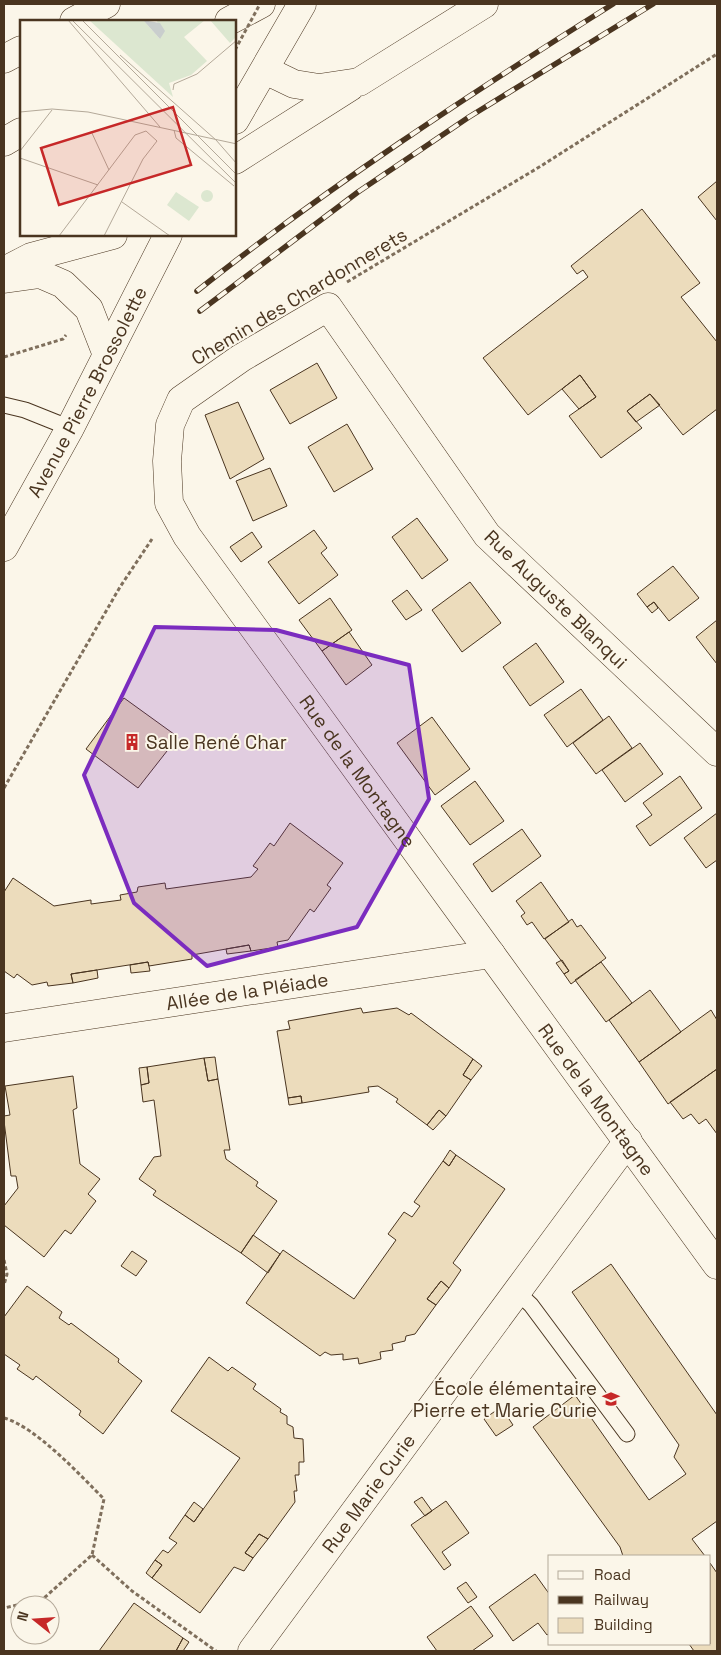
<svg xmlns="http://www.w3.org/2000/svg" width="721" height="1655" font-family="'Space Grotesk',sans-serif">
<rect width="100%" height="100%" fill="#fbf6e9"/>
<path fill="#ecdcbc" stroke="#4a3520" d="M717,181V221L698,197Z
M642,209L700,283L681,297L717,342V409L683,435L650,394L627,411L642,428L601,458L569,416L596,397L580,375L528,415L483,358L588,277L583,270L577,274L571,266Z
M317,363L337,398L290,424L270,390Z
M580,375L596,397L579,409L562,389Z
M650,394L660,405L636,422L627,411Z
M238,402L264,459L230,479L205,415Z
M347,424L373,469L334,492L308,447Z
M270,468L287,506L253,521L236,481Z
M417,518L448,560L422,579L392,537Z
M314,530L327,548L321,553L338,575L299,604L268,562Z
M252,532L262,547L241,562L230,547Z
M673,566L699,598L669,621L654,602L647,607L637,594Z
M470,582L501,623L462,652L432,610Z
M407,590L422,610L406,620L392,601Z
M330,598L352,630L322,651L299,620Z
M654,602L658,608L652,613L647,607Z
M717,620V664L696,637Z
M349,632L372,665L346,685L322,651Z
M536,643L564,682L530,706L503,667Z
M581,689L603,720L567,747L544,715Z
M124,698L178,737L138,788L86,749Z
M609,716L632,748L596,774L573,743Z
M432,717L470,769L435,795L397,743Z
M640,743L663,774L625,802L602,770Z
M680,776L702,808L650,846L636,826L652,815L643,803Z
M475,781L504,821L470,845L441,806Z
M717,813V860L706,868L684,838Z
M290,823L343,863L327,885L331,888L314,912L310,909L288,940L277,942L278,947L251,951L249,945L192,955V959L149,966L148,962L71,974L73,983L48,986L47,982L32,985L17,974L14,978L4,971V892L13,878L54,906L91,900V904L121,900L120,895L137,892L138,887L165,883L166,889L251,877L258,869L253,866L270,843L274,846Z
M522,829L541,856L492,892L473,864Z
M541,882L569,922L544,939L532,922L527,925L521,916L525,913L516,901Z
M572,919L577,927L581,925L606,958L571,984L564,974L569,971L545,939Z
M249,945L251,951L227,954L226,949Z
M562,960L569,971L564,974L556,963Z
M148,962L150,971L131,973L130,965Z
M601,962L632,1003L606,1022L575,980Z
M97,970L98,978L73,983L71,974Z
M650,990L681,1032L639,1062L609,1020Z
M361,1008L363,1013L397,1008L409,1015L411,1013L473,1059L463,1075L471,1080L446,1116L439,1110L427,1125L396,1102L398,1099L378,1086L368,1087L369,1092L302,1103L301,1096L288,1098L277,1031L290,1029L288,1021Z
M711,1010L717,1020V1069L668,1104L639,1062Z
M215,1057L218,1079L208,1081L204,1058Z
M204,1058L208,1081L218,1079L230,1150H224L226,1159L258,1182L256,1186L277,1201L241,1253L153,1195L156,1191L139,1179L154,1157L161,1156L154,1100L143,1102L141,1085L149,1083L147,1067Z
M473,1059L482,1066L471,1080L463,1075Z
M147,1067L149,1083L141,1085L139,1068Z
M717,1069V1134L706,1119L699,1124L691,1114L683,1119L670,1102Z
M73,1076L77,1108L73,1110L80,1164L100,1179L88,1194L96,1201L71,1234L65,1230L44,1257L4,1225V1206L18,1188L16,1176H11L4,1121V1116L10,1115L5,1086Z
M301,1096L302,1103L289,1105L288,1098Z
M439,1110L446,1116L433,1130L427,1125Z
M450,1150L456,1155L449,1166L443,1161Z
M456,1155L505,1189L453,1263L461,1270L449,1288L441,1281L427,1299L436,1305L415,1334L406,1336L405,1341L392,1344L393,1350L380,1352L381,1359L359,1364L358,1358L343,1360V1354L331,1355L325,1352L320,1356L246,1303L283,1250L354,1299L396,1240L388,1234L404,1212L412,1217L420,1206L414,1202L443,1161L449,1166Z
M253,1235L280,1254L268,1273L241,1253Z
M132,1251L147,1261L136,1276L121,1266Z
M611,1264L717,1415V1521L692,1539L705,1556H623L620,1547L533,1427L575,1395L649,1500L686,1474L674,1457L679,1445L572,1292Z
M441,1281L449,1288L436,1305L427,1299Z
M27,1286L62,1312L59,1318L69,1325L71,1323L119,1359L118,1362L142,1381L103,1434L79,1415L81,1411L36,1376L33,1380L17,1369L20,1365L4,1354V1317Z
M209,1357L228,1371L232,1367L256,1384L253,1389L281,1409L280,1412L287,1416V1424L293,1427L294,1438L303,1439L304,1462H299V1475H295L297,1491H294L295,1502L268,1539L259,1534L245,1553L253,1558L244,1571L234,1567L200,1613L152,1578L162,1565L155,1560L163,1550L168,1553L177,1543L169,1538L185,1515L194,1522L240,1458L171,1411Z
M501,1407L513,1425L496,1436L484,1419Z
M422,1497L432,1511L425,1516L414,1502Z
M446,1501L469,1533L442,1552L451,1565L444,1570L411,1525Z
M194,1502L203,1509L194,1522L185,1515Z
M259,1534L268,1539L253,1558L245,1553Z
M155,1560L162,1565L152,1578L146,1573Z
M710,1563L717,1573V1651H694L689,1644H710Z
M535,1574L550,1595V1633L547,1635L538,1623L513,1641L489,1607Z
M466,1582L477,1597L468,1603L457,1588Z
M134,1603L183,1638L176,1651H99Z
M471,1606L493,1636L472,1651H437L427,1637Z
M183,1638L189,1642L183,1651H176Z"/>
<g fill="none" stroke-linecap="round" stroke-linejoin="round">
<g stroke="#4a3520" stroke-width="17">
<path id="lane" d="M4,405L25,410L70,428
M517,1292L531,1305L627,1434"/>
</g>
<g stroke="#4a3520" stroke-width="29">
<g id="street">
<path id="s1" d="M717,752L487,535L328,307L241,358L181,400L170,425L167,461L169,503L187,536L717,1265"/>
<path id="s2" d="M4,1028L491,954"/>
<path id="s3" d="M252,1651L628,1141"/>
</g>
</g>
<g stroke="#4a3520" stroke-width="29">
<g id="secondary">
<path d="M235,120L302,4"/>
<path id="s4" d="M4,547L70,428L168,235"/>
</g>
</g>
<g stroke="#4a3520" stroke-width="29">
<path id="highway" d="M74,21L106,4
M229,21L261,4
M4,59L21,50
M265,70L294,84L319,88L359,82L484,4
M4,142L21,132
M235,160L350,87
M4,271L31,257L113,235
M4,279L40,274L63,284L89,309L107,355"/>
</g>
<path stroke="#7f6f5c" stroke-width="3" stroke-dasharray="4 2.5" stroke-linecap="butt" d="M347,282L541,166L717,54
M4,357L63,339L66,335
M4,788L120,587L152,539
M4,1260L7,1274L4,1285
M4,1418C36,1427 80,1475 104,1499L92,1555L43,1599L4,1608
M92,1555L132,1591L216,1651"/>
<use href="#lane" stroke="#fbf6e9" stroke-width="15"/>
<use href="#street" stroke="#fbf6e9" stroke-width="28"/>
<use href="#secondary" stroke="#fbf6e9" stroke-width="28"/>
<use href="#highway" stroke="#fbf6e9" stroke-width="28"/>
<g stroke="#4a3520" stroke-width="5.5">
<path id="rail" d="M197,291C329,186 470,94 613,4
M200,311L358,192L469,117L653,4"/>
</g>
<use href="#rail" stroke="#fbf6e9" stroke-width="4" stroke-dasharray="11" stroke-linecap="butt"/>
<path stroke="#7f6f5c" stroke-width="3" stroke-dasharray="4 2.5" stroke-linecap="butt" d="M235,50L260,4"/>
</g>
<path fill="#7b2cbf" fill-opacity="0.2" stroke="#7b2cbf" stroke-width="4" stroke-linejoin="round" d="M155,627L276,630L409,665L429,799L357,927L207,966L134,903L84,775Z"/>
<defs>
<g id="building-bare" transform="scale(1.35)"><path d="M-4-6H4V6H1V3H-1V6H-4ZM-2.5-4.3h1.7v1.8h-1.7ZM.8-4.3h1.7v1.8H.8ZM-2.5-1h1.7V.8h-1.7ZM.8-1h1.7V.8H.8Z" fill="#c62828" stroke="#fbf6e9" stroke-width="2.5" paint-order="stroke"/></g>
<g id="school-bare" transform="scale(1.35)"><path d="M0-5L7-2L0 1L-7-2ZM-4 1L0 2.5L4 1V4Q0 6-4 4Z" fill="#c62828" stroke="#fbf6e9" stroke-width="2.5" paint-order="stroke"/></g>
</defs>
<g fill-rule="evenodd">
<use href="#building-bare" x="132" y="742"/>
<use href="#school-bare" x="611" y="1399"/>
</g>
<g text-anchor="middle" stroke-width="4" stroke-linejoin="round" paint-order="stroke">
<g font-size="19" fill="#4a3520" stroke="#fbf6e9">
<text transform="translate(299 296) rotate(-31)" y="7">Chemin des Chardonnerets</text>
<text dy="7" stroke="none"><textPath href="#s4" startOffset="176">Avenue Pierre Brossolette</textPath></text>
<text transform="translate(556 599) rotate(44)" y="7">Rue Auguste Blanqui</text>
<text dy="7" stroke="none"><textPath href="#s1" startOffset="1202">Rue de la Montagne</textPath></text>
<text dy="7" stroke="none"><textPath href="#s2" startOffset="246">Allée de la Pléiade</textPath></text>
<text dy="7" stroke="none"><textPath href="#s1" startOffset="1608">Rue de la Montagne</textPath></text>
<text dy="7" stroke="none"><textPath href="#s3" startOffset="196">Rue Marie Curie</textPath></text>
</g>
<g font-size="19" fill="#4a3520" stroke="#fbf6e9" text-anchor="start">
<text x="146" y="749">Salle René Char</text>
<text x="597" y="1395" text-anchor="end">École élémentaire<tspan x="597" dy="22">Pierre et Marie Curie</tspan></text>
</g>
</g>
<g transform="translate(20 20)">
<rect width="216" height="216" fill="#fbf6e9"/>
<path d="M69,0H123L140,19L137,0H185L164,17L187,41L171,55L149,63L153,77ZM190,0H216V17L210,23Z" fill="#dce7d0"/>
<path d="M181 176a6 6 0 1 1 12 0a6 6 0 1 1-12 0ZM156,172L179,187L169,201L147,185Z" fill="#dce7d0"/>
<path d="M123,0L140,3L145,11L140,19Z" fill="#c9cecd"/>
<path fill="none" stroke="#b4a999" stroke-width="1" d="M48,0L140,107M52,0L217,164M62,0L217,155M100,35L196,120L217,144M153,70L154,64L177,54L217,20M0,92L32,89L68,92L217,124M154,110L156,118L214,166M71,111L89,150M0,131L32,90M0,138L78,165M102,182L150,216M39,216L115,115L126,111L137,121L123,139L84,216"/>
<path fill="#c62828" fill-opacity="0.15" stroke="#c62828" stroke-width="2.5" d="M153,87L171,145L39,185L21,128Z"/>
<rect width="216" height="216" fill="none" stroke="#4a3520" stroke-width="2.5"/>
</g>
<rect width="721" height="1655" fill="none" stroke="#4a3520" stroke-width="10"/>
<rect x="548" y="1555" width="162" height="90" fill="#fbf6e9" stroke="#b4a999"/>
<rect x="558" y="1571" width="25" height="8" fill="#fbf6e9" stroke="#b4a999"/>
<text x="594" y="1580" font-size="15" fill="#4a3520">Road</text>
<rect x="558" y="1596" width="25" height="8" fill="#4a3520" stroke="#b4a999"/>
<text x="594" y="1605" font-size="15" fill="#4a3520">Railway</text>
<rect x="558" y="1618" width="25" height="15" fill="#ecdcbc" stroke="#b4a999"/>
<text x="594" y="1630" font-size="15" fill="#4a3520">Building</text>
<g transform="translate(35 1620) rotate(287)"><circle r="24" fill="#fbf6e9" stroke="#b4a999"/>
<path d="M0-4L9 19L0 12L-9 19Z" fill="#c62828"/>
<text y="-8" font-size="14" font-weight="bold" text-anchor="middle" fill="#4a3520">N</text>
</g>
</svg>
